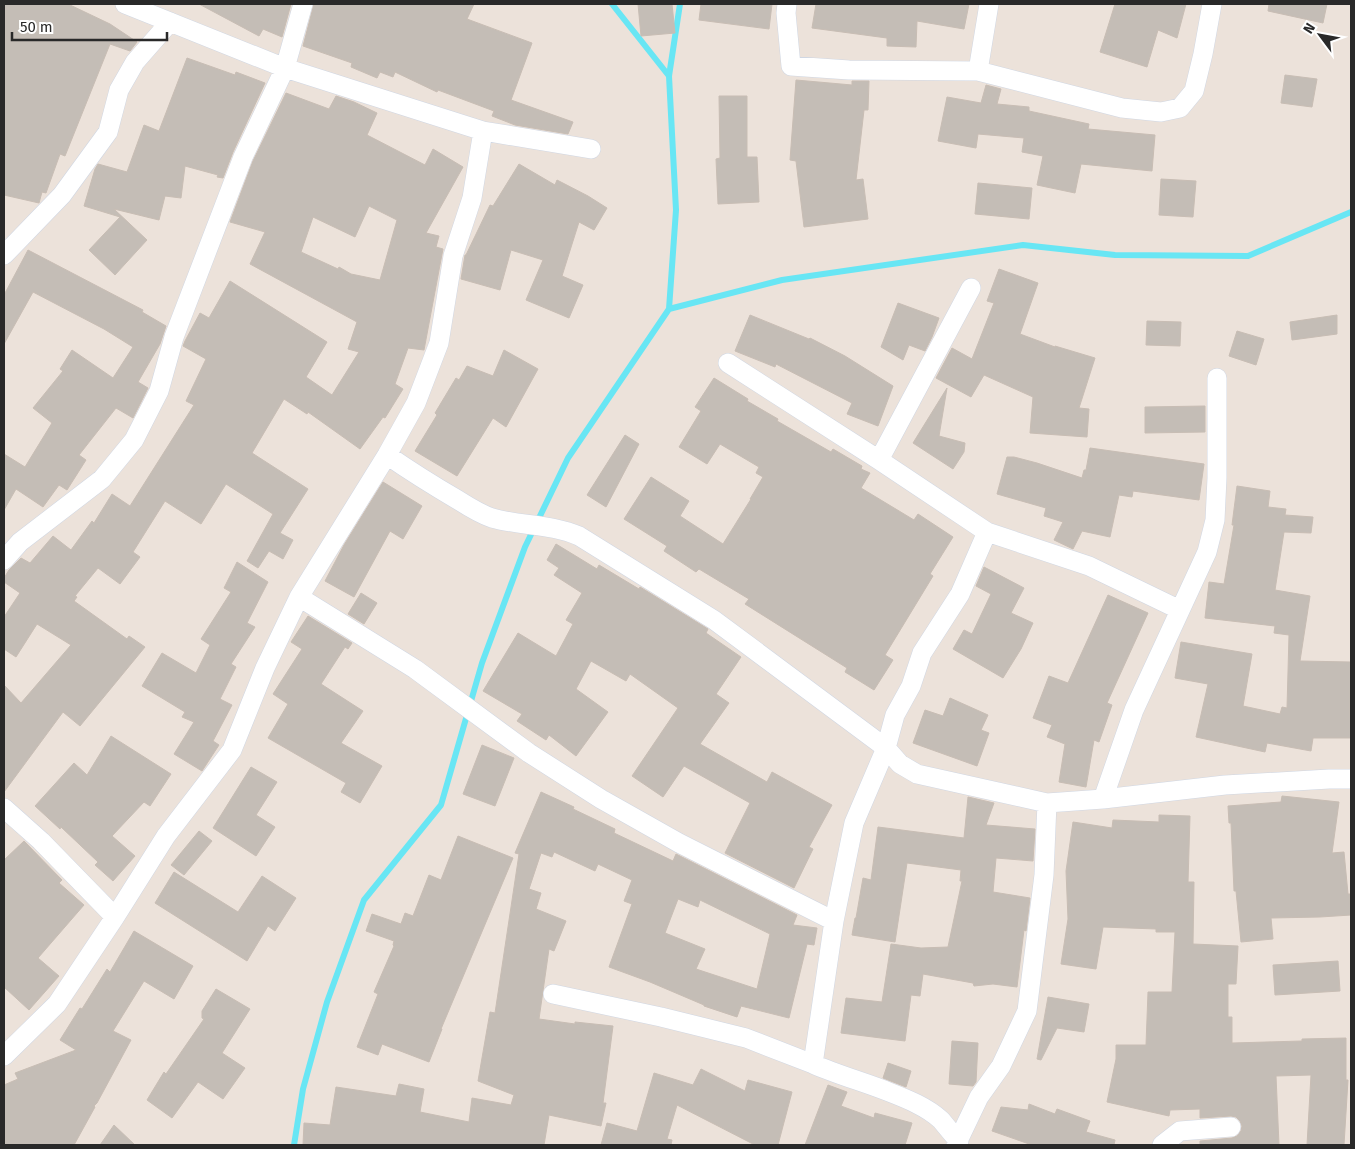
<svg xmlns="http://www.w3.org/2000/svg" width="1355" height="1149" font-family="'Fira Sans',sans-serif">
<rect width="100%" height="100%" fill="#ece2da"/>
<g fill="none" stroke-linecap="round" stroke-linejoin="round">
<path stroke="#68e6f4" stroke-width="6" d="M612,4L669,76
M669,309L782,280L1023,245L1115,255L1248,256L1351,212
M294,1145L303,1089L327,1002L364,900L441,805L482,663L525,547L568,458L669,309L676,210L669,76L680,4"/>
</g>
<path fill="#c4bdb6" stroke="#c8bdb4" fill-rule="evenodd" d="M4,4H68L110,24L137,42L130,51L110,44L65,156L60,154L46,193L42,192L39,203L4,195Z
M199,4H291L282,37L263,29L259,36Z
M314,4H474L467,19L532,43L511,100L573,122L568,134L515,125L492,116L494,111L438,90L437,92L395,72L393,77L380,72L377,78L351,67L352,63L303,46Z
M638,4H672L675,33L641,36Z
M701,4H772L769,29L699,20Z
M816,4H969L964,29L917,21L916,47L887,46V38L812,28Z
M1115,4H1186L1177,38L1158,30L1147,67L1100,52Z
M1269,4H1327L1323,23L1268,11Z
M187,58L235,75L236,72L265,83L233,152L223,178L217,177L218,175L185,166L181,198L165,196L159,220L114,209L147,240L115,275L89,250L120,217L84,206L95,169L98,164L127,172L144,125L159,131Z
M1285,75L1317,79L1312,107L1281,103Z
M796,80L852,85V81H869L868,110H864L856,180L863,179L868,219L804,227L796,161L790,160Z
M986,85L1001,89L997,104L1029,107V111L1089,124L1088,129L1155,135L1152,171L1081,164L1075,193L1037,185L1043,156L1022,152L1024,138L978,134L976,148L938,141L947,97L981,103Z
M286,93L329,109L336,96L354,102L377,113L367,135L425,165L433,149L463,167L426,233L439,236L436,247L443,249L424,350L408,348L395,384L403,389L385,418L383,417L360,449L308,412L307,414L284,399L252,453L308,489L280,533L293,540L283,559L269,551L258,568L247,561L273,514L226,484L201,524L165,501L133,552L140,557L120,584L98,568L75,596L77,597L74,601L127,639L129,636L145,647L80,726L63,712L4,792V685L21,703L71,645L37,624L16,657L4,649V617L20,593L4,582V578L9,570L21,558L30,563L53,536L71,550L92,521L94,523L112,494L130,506L194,405L186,401L206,359L183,346L185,341L200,313L209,318L230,281L327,342L306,377L332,395L359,352L348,349L357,322L250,264L265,232L230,222L253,161ZM369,206L397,220L380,280L351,274L339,267L338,269L301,252L313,217L355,237Z
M719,96H747V157H757L759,202L718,204L716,159L720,158Z
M519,164L555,185L557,180L588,196L607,208L594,230L579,222L562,276L583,285L569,318L526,300L543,260L511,250L500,290L461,279L465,255H466L490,205L493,206Z
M1161,179L1196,181L1193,217L1159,215Z
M978,183L1032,188L1029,219L975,214Z
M28,250L143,310L142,312L166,326L160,344L138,382L148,388L133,418L116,408L79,455L86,460L67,490L59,485L43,507L16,489L4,510V454L25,467L52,423L33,408L63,371L60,369L72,350L113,378L133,347L104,329L33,292L4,344V295Z
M999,269L1038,283L1020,334L1055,347V346L1095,358L1079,408L1089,409L1087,437L1030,433L1033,397L984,375L971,397L936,378L952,348L972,359L994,303L987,301Z
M898,303L939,318L932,337L925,351L909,345L903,360L881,347Z
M750,315L809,339L810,338L845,356L893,386L878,426L847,414L852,403L776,364L775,367L735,351Z
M1337,315V334L1292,340L1290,322Z
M1147,321L1181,322L1180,346L1146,345Z
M1237,331L1264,339L1256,365L1229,356Z
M504,350L538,369L506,427L493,418L457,476L415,451L437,415L435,413L456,378L459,380L467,366L493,376Z
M714,378L748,399L747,401L778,419L777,421L831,452L833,449L862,466L861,469L870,473L861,488L914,520L918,514L953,537L930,574L933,576L885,655L893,660L874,690L845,672L847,668L745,604L749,599L699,569L696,572L664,551L667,546L624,519L651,477L689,501L680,516L723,544L751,499H750L763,477L756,473L759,467L720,444L707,464L679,447L701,411L695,407Z
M947,388L939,436L965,443L964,452L953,469L913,443Z
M1205,406V432L1145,433V407Z
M625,435L639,444L606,507L587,495Z
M1090,448L1204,464L1199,500L1133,491L1132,497L1119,495L1110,537L1082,531L1073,549L1054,540L1063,522L1044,516L1046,508L997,494L1007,457H1014L1037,463L1082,478L1084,470H1086Z
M383,482L422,506L403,539L390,531L354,597L325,581L344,545Z
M1237,486L1270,491L1268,507L1286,509L1285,515L1313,517L1311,533L1284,532L1275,590L1310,596L1300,661L1351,662L1350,716H1351V738H1313L1311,751L1267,743L1265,752L1196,737L1208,684L1175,678L1181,642L1252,654L1243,706L1280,714L1282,707L1287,708L1289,635L1274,633L1275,626L1205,618L1209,582L1224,584L1234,525H1232Z
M556,544L597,569L599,565L639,589L640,587L708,629L706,633L741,657L716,694L729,703L700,744L767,782L772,772L832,805L809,847L813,849L794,888L725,853L750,803L684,766L663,797L632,776L678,708L630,674L626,681L591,661L576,689L608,712L576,756L549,735L546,740L517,721L522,714L483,691L518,633L556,656L573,624L566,620L582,593L554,575L559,568L547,560Z
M237,562L268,582L247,623L255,627L231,664L236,667L220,699L232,705L213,741L219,745L202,771L174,754L194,722L182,717L185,712L142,686L162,653L196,673L210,645L201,639L231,592L224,588Z
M984,567L1024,588L1011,613L1033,623L1021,649L1003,678L953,649L964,630L972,634L991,594L976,586Z
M361,593L377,603L364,624L348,614Z
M1108,595L1148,613L1107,703L1112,705L1099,742L1094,740L1086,787L1059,782L1065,744L1047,737L1052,725L1033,718L1049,676L1068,683Z
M308,616L352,643L348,649L345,647L321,684L363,711L341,743L382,766L360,803L341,792L346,783L268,738L288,704L273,694L302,649L291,642Z
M950,698L988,715L981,730L989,733L977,766L913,743L925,710L943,716Z
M111,736L171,774L150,806L144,802L112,836L135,856L113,881L95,865L98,862L61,827L60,829L35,806L74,763L87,775Z
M482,745L514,758L495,806L463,794Z
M251,767L277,782L256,815L275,827L256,856L213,828Z
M541,792L574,807L573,809L615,829L614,833L673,861L676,854L797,915L793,925L817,928L814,945L807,944L789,1018L741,1006L737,1017L704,1006V1005L650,982L609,967L632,904L624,901L632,880L598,864L595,871L554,852L552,857L541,853L529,889L541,893L536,909L566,921L554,951L549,949L539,1019L575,1024V1022L613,1026L603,1103H606L601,1126L549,1115L544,1145H303L304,1123L330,1125L336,1087L396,1096L399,1084L424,1089L420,1112L469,1122L472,1098L511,1105L514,1095L478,1081L490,1012L495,1013L519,854L515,853ZM678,899L698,907L700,900L770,934L757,989L696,969L705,949L665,933Z
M1282,796L1339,802L1332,853L1344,852L1348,894H1350L1351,915L1320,917L1271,918L1273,939L1241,942L1236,891H1234L1231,823H1229L1228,806L1281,802Z
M968,797L994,803L986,825L1035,829L1033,861L996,858L993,892L1030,898L1026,931L1024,930L1017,987L993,984L974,986L973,983L923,974L920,996L911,995L905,1041L841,1033L846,998L882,1002L891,944L921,948L948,947L962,881H960L961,870L907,863L895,942L852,935L855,918H856L863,878L871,880L878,827L964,838Z
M1159,815L1190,816L1188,882H1194L1193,944L1238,946L1236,984H1228V1017H1232V1043L1302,1041V1039L1346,1038V1080H1348L1344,1145H1307L1311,1075L1276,1076L1279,1145H1200V1141L1232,1138L1237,1136L1241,1131L1242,1126L1240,1121L1236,1117L1231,1116L1200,1118V1109L1170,1110L1169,1116L1107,1102L1116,1059V1045H1146L1148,992H1172L1175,932H1156V929L1103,927L1096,969L1061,964L1068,919L1066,871L1073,822L1112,828L1113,820L1159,822Z
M199,831L212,841L184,875L171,865Z
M458,836L513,858L441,1029H442L429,1062L382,1044L378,1055L357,1047L378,994L374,992L394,946L393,945L394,941L366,931L372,914L401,924L405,913L413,916L429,875L441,880Z
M24,841L62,880L59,883L84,905L38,958L59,976L29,1010L4,987V860Z
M174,872L238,912L262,876L296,898L275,931L268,926L247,961L155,903Z
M134,931L193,966L174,999L144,981L113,1031L131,1040L97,1103L94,1106L95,1107L74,1145H4V1085L18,1079L15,1073L76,1050L60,1040L80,1008L82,1009L107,969L110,972Z
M1338,961L1340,991L1275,995L1273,965Z
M216,989L250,1009L222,1053L245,1068L223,1099L198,1082L172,1118L147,1100L164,1072L166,1074L204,1019L202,1018V1011Z
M1048,997L1089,1004L1084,1032L1057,1028L1041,1060L1037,1059Z
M952,1041L978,1043L976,1082L973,1086L949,1084Z
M888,1063L911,1071L906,1087L883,1078Z
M701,1069L745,1091L748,1080L792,1092L778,1145H755L677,1105L667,1139L672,1140L671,1145H601L607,1123L637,1131L654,1073L693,1085Z
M828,1085L847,1092L841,1106L874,1118L875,1113L912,1123L905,1145H805Z
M1029,1104L1055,1114L1057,1109L1090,1121L1086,1132L1115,1140L1114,1145H1032L992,1131L1001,1107L1028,1110Z
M114,1125L135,1145H100Z"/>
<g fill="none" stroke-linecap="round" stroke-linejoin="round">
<g stroke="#d0d7e3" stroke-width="20">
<path id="street" d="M125,4L285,68L483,131L591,149
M787,4L786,13L791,66L849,70L978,71L1122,108L1161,112L1180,108L1194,91L1203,54L1212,4
M978,71L989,4
M4,255L62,195L108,132L119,90L135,62L170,22
M728,363L879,460L987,532L1089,566L1180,610
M387,455C410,471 434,486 458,500C469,507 480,514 492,518C521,526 552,524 579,536L714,620L886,748L900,764L917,774L1047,803L1103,799L1225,785L1329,779H1351
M879,460L971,288
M4,560L20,542L102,479L134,440L159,391L174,337L243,157L285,68L303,4
M299,597L415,669L529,753L601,799L679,843L834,921
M1103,799L1134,710L1207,552L1215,520L1217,478V378
M4,808L41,841L115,917
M553,994L661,1017L746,1038L813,1064
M4,1056L57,1004L115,917L166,836L232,750L265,668L299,597L387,455L416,403L439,343L453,256L472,198L483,131
M959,1141C952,1134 947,1127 941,1120C927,1107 907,1099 889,1092C864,1082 838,1075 813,1064L834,921L854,823L886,748L895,715L911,686L922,653L960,594L987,532
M956,1145L979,1097L1001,1066L1027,1011L1044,875L1047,803
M1162,1145L1180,1131L1231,1127"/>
</g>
<use href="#street" stroke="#fff" stroke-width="19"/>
</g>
<rect width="1355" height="1149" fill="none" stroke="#292929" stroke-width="10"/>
<g transform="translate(1320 35) rotate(302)" stroke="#ffffff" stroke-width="4" paint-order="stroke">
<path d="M0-4L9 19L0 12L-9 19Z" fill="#292929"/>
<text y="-8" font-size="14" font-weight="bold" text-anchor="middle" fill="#292929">N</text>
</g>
<path d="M12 32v8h155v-8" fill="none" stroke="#292929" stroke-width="2.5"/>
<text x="20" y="32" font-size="15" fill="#292929" stroke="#ffffff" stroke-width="4" paint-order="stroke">50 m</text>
</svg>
